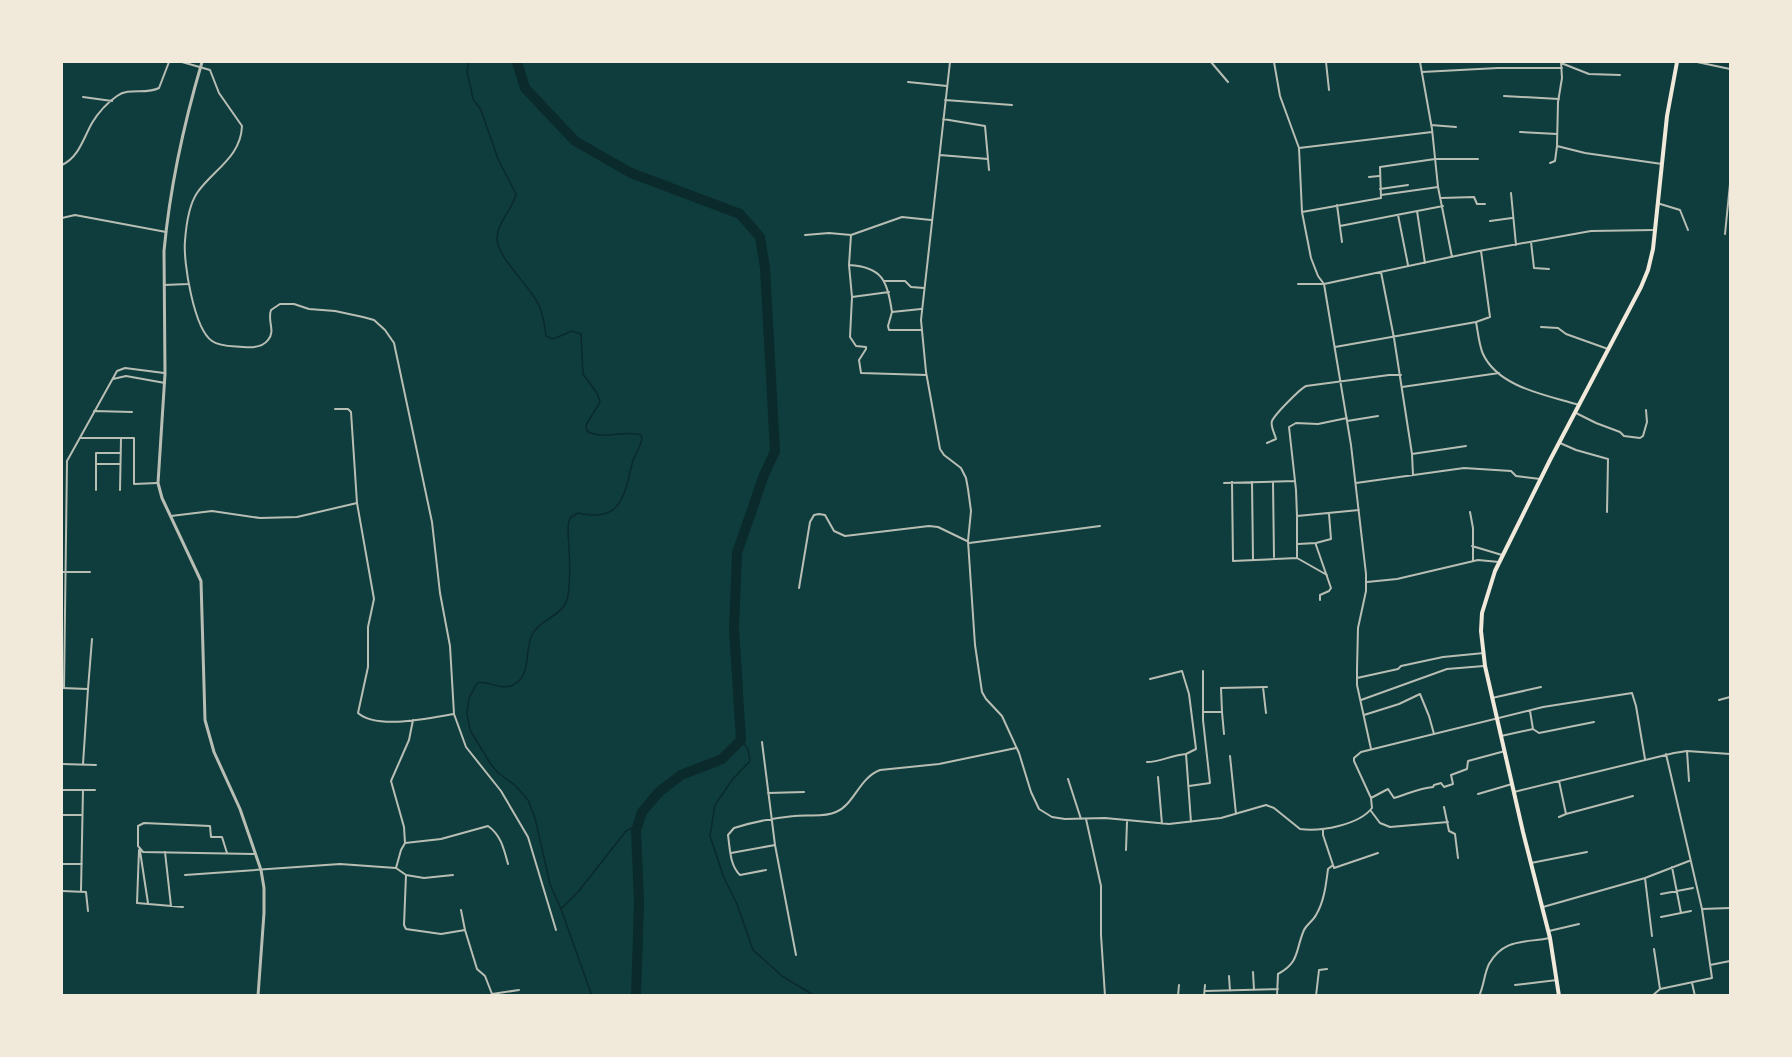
<svg xmlns="http://www.w3.org/2000/svg" width="1792" height="1057" font-family="Montserrat,sans-serif">
<rect width="100%" height="100%" fill="#0f3d3e"/>
<g fill="none" stroke-linecap="round" stroke-linejoin="round">
<path stroke="#0a2a2b" stroke-width="1.5" d="M469,62L467,71L473,99L481,110L498,159L516,194C513,209 498,221 497,237C495,254 527,284 536,300C543,311 544,323 546,336L553,339L572,331L581,334L583,374L597,393L600,402L586,425L587,431C603,441 624,429 641,435L642,438C641,447 634,455 632,464C624,498 620,523 578,513L570,518C566,528 569,539 569,550C570,564 570,582 568,596C564,617 540,618 532,635C524,651 532,676 513,685C500,691 489,680 477,683L469,698L467,713L470,730L490,763L498,773L516,786L528,800L535,818L550,884L561,909L592,996
M741,740L748,749L750,761L732,780L715,805L710,836L724,878L737,904L753,950L782,976L815,996
M562,908L578,892L626,831L638,825"/>
<path stroke="#0a2a2b" stroke-width="10" d="M517,62L525,88L575,141L631,173L740,214L760,237L765,268L775,451L764,475L737,553L734,628L741,740L722,759L681,775L659,792L642,812L636,831L639,902L636,996"/>
<path stroke="#b8beb3" stroke-width="2" d="M182,62L210,70L219,93L242,126C241,157 213,170 197,193C189,205 186,227 185,241C183,262 194,329 212,341C220,347 234,346 243,347C252,348 262,348 268,340C276,331 267,321 271,310L280,304H294L309,309L335,311L363,317L374,320L385,330L394,343L432,522L440,593L450,646L454,714L466,747L501,791L528,837L556,930
M950,62L921,320L926,372L940,449L944,455L961,468L966,478L968,489L971,511L968,541L975,645L982,692L986,699L1002,716L1019,753L1031,792L1039,809L1052,817L1065,819L1105,818L1169,824L1221,818L1266,805L1274,808L1300,829C1320,832 1359,825 1372,808L1371,798L1354,761V758L1361,752L1543,707L1632,693L1636,706L1645,759
M1211,62L1228,82
M1274,62L1280,96L1299,148L1302,212L1311,258L1318,276L1324,284L1351,445L1366,574V591L1358,628L1357,669V685L1371,749
M1326,62L1329,90
M1420,62L1432,129L1438,187L1452,257
M1697,62L1730,69
M1561,63L1589,74L1620,75
M1422,72L1498,68H1562
M908,82L947,86
M1504,96L1559,99
M83,97L112,101
M945,100L1012,105
M943,119L985,126L989,170
M1431,125L1456,127
M1520,132L1557,134
M1557,145L1558,102L1562,78L1561,62
M1299,148L1432,132
M940,155L988,159
M1550,163L1555,161L1557,146L1585,153L1662,164
M62,165C79,157 83,139 92,123C98,113 107,103 117,96C129,87 146,95 159,88L169,62
M1369,177L1379,176
M1380,189L1408,185
M1511,193L1516,245
M1381,195L1438,187
M1441,198L1474,197L1477,204H1485
M1657,203L1680,210L1688,230
M1337,205L1342,242
M1417,211L1425,263
M1302,212L1381,198L1380,167L1435,159H1478
M1398,215L1408,265
M62,218L75,215L166,232
M1490,221L1512,218
M1340,226L1443,206
M1725,234L1730,184
M805,235L829,233L851,235L902,217L931,220
M851,235L849,265C883,267 887,281 892,312L921,309
M1531,242L1534,268L1549,269
M849,265L852,297L850,337L856,346L866,347V349L859,360L861,373L926,375
M1381,272L1394,338L1412,454L1466,446
M884,281H905L911,287L924,288
M1298,284H1324L1479,251L1591,231L1654,230
M164,285L188,284
M852,297L889,292
M892,312L888,326L889,330H921
M1476,322L1490,317L1481,251
M1541,327L1558,328L1566,334L1608,349
M1335,347L1476,322C1478,332 1479,345 1483,354C1499,388 1547,395 1579,405
M113,379L126,376L165,383
M1402,387L1499,373
M335,409H348L351,412L357,503
M94,411L132,412
M1576,413L1596,423L1620,432L1624,436L1640,438L1643,436L1647,422L1646,410
M1347,418L1318,424L1296,423L1289,427L1296,490L1297,516L1359,510
M1347,421L1378,416
M80,438H134V484L157,483
M1267,443L1276,439C1275,434 1270,426 1272,421C1275,414 1300,389 1306,386L1389,375H1401
M1560,443L1576,450L1608,459L1607,512
M1412,454L1413,475
M96,464H120
M1232,482L1233,561L1297,558
M1252,482L1253,559
M1273,482L1274,557
M1224,483L1295,481
M1356,483L1464,468L1511,471L1516,476L1540,479
M96,490V453H121
M120,490L121,438
M1470,512L1473,528V561
M171,516L212,511L260,518L297,517L357,503L374,599L368,627V667L358,713C377,730 430,718 454,714
M1297,517V558L1327,575
M969,543L1100,526
M1298,544L1316,543
M1472,546L1502,555
M62,572H90
M1367,582L1397,579L1478,560L1499,562
M799,588L810,522L814,515L819,514L825,515L834,531L845,536L929,526L938,527L967,541
M1320,600V595L1329,591L1331,588L1316,545V543L1331,539L1329,514
M1357,678L1398,669L1401,666L1443,657L1484,653
M1150,679L1182,671L1189,694L1196,749L1186,754L1191,822
M1263,687L1266,713
M62,688L88,689L92,639
M64,688L67,461L117,371L125,368L164,373
M1492,698L1541,687
M1361,700L1447,669L1484,666
M1719,700L1730,697
M1530,711L1533,729
M1203,712H1222L1221,688L1267,687
M1222,712L1224,734
M1364,715L1399,704L1420,694L1429,716L1434,734
M1501,736L1533,729L1539,733L1594,722
M1687,751L1689,781
M1230,756L1236,814
M1147,762C1160,762 1172,755 1186,754
M62,764L96,765
M83,764L88,689
M1158,777L1162,824
M1068,779L1081,819
M1559,781L1566,814L1633,796
M1189,786L1210,783L1203,720V671
M62,790H95
M1514,792L1674,753L1687,751L1730,754
M768,793L804,792
M1478,794L1512,784
M1371,798L1388,789L1394,798C1408,794 1419,788 1433,787L1434,785L1441,783L1444,787L1453,784L1451,775L1467,769L1468,761L1505,751
M1444,807L1449,831L1455,834L1458,858
M1371,811L1380,823L1390,827L1448,822
M62,815H82
M1559,817L1566,814
M1086,819L1101,886V935L1105,996
M1323,829V835L1334,868L1378,853
M405,843L404,827L391,781L409,740L413,720
M775,845L796,955
M139,850L137,903L183,907
M1126,850L1127,822
M140,851L148,903
M165,852L171,906
M227,853L222,837H211L210,826L144,823L138,826V846L143,852C180,853 217,853 254,854
M731,853L775,845L762,742
M1531,863L1587,852
M62,864H82
M1672,867L1681,913
M396,868L401,850L405,843L441,839L488,826C501,835 504,849 508,864
M766,870L740,875C730,866 730,849 728,835L734,828C753,822 774,818 794,816C807,814 823,818 836,812C854,805 859,778 880,770L939,764L1016,748
M185,875L340,864L396,868L406,875L404,925L406,929L441,934L465,930L461,910
M406,875L424,878L453,875
M1645,878L1652,936
M81,890L83,790
M62,891L86,892L88,911
M1661,894L1693,888
M1543,907L1645,878L1689,861
M1702,909L1730,908
M1661,917L1691,911
M465,930L477,969L485,976L492,994L519,990
M1549,931L1579,924
M1654,949L1660,989L1712,978L1702,909L1666,754
M1710,965L1730,961
M1253,972L1254,990
M1229,976L1230,991
M1692,983L1695,996
M1515,985L1557,980
M1205,991L1278,989
M1178,996L1179,985
M1204,996L1205,985
M1277,996L1278,974C1300,962 1295,951 1304,930C1307,924 1313,921 1316,915C1324,902 1326,885 1328,869L1333,865
M1316,996L1319,970L1327,969
M1479,996C1484,986 1484,974 1489,964C1504,938 1525,943 1550,938
M1652,996L1660,989"/>
<path stroke="#b8beb3" stroke-width="3" d="M202,62C184,123 170,187 164,251L165,374L158,483L162,498L201,581L205,720L214,752L240,809L261,870L264,888V913L258,996"/>
<path stroke="#f1e9da" stroke-width="4" d="M1559,996L1550,938L1523,832L1485,666L1481,631L1482,613L1495,571L1550,460L1641,287L1648,270L1653,249L1667,116L1677,62"/>
</g>
<rect width="1792" height="1057" fill="none" stroke="#f1e9da" stroke-width="126"/>
</svg>
